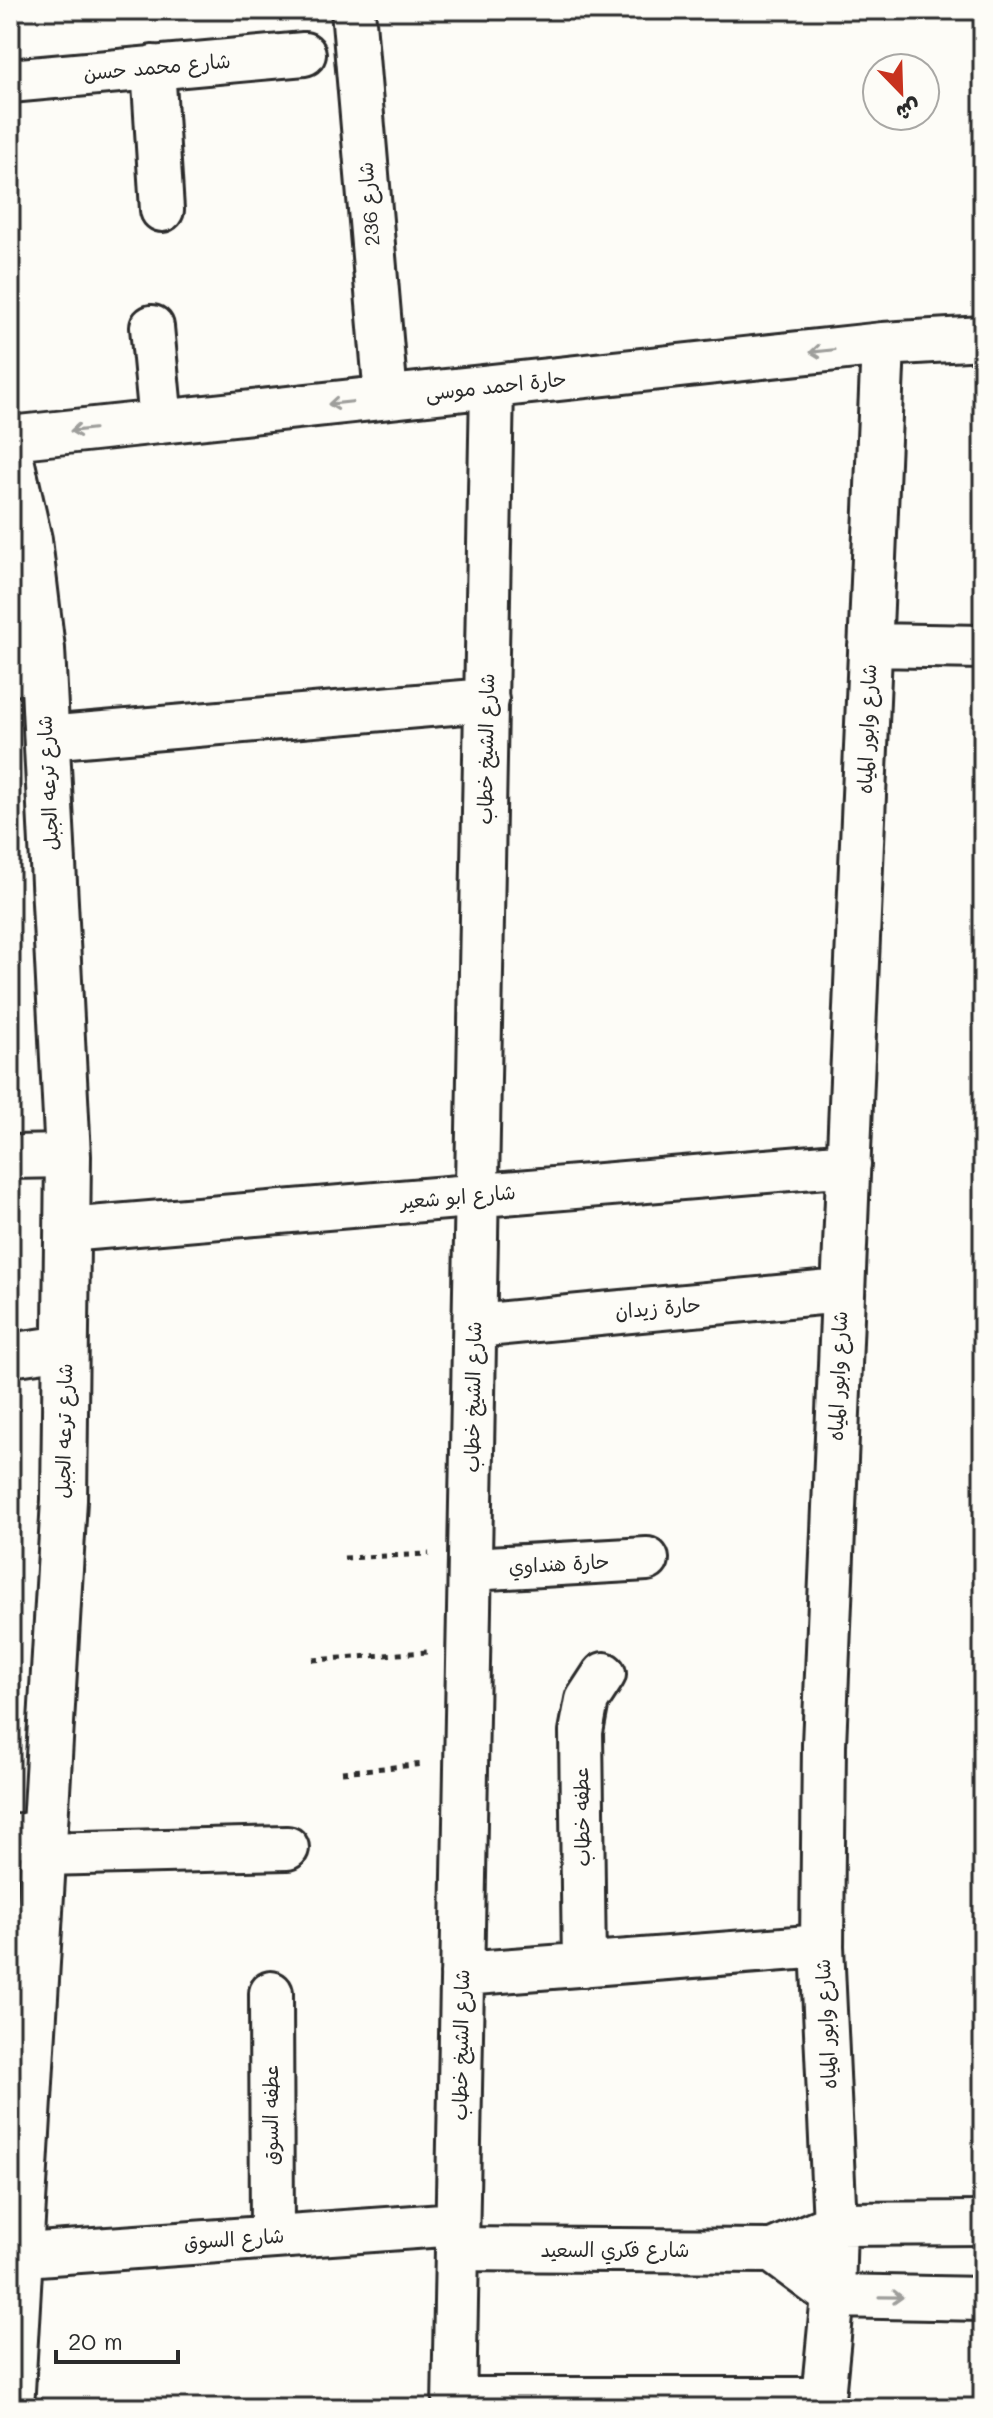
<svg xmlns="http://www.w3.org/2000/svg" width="993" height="2418" font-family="Mali,'Playpen Sans Arabic',sans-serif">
<rect width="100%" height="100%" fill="#fdfcf7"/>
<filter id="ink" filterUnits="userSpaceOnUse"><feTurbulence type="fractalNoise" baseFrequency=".0125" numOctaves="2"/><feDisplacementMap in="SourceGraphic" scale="16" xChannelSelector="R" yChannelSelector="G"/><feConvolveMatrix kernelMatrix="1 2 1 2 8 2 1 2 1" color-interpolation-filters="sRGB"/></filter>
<g filter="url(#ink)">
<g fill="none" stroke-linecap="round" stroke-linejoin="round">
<g stroke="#2b2b2b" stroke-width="48">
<path id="minor" d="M353,10L386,397
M153,67L162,210
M10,81L304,54
M152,327L161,422
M10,438L883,344L983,338
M870,645L983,647
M10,674L43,671
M46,738L487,700
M10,1157L68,1156
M67,1230L849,1164
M475,1326L841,1291
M10,1355L65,1347
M471,1569L647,1559
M10,1836L44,1833
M43,1854L287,1848
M584,1965L581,1732L587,1700L604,1674
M462,1974L822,1946
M271,1993L272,2237
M457,2249L772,2251L835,2224L983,2223
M772,2251L833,2296L983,2299
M10,2256L457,2224
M454,2399H823
M454,2408L492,386
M822,2408L833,2296L835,2224L822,1946L824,1745L883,344"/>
</g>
<g stroke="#2b2b2b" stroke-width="50">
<path id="tertiary" d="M10,455L29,540L42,649L68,1156L64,1500L11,2408"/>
</g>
<path stroke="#2b2b2b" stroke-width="5" stroke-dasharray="6 6" stroke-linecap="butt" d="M344,1558L429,1554
M313,1660L427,1652
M342,1772L425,1764"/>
<use href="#minor" stroke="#fdfcf7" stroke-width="42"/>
<use href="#tertiary" stroke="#fdfcf7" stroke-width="44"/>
</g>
<defs><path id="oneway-shaft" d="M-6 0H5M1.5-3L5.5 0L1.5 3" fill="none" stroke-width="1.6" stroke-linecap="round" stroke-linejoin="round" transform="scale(2)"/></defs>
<g stroke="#9e9e9b">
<use href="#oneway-shaft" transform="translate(822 351) rotate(174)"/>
<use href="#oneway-shaft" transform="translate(340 403) rotate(174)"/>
<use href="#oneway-shaft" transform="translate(82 430) rotate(174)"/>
<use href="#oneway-shaft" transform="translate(891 2297) rotate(1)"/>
</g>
</g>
<g text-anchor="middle" stroke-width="8" stroke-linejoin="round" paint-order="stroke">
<g font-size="20" fill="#2b2b2b" stroke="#fdfcf7">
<text transform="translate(157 67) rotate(-5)" y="7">شارع محمد حسن</text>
<text transform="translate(369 204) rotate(-95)" y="7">شارع 236</text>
<text transform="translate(496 386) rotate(-6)" y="7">حارة احمد موسى</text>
<text transform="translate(867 729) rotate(-88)" y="7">شارع وابور المياه</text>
<text transform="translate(486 749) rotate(-89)" y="7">شارع الشيخ خطاب</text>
<text transform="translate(48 783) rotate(-93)" y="7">شارع ترعه الجبل</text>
<text transform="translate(458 1197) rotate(-5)" y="7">شارع ابو شعير</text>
<text transform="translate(658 1308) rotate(-5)" y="7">حارة زيدان</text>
<text transform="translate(838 1376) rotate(-88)" y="7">شارع وابور المياه</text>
<text transform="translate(473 1397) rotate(-89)" y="7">شارع الشيخ خطاب</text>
<text transform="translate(64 1431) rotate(-89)" y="7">شارع ترعه الجبل</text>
<text transform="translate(559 1564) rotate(-3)" y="7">حارة هنداوي</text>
<text transform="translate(582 1817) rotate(-91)" y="7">عطفه خطاب</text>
<text transform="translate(826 2024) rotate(-93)" y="7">شارع وابور المياه</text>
<text transform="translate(461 2045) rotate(-89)" y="7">شارع الشيخ خطاب</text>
<text transform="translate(271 2115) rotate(-90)" y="7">عطفه السوق</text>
<text transform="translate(234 2239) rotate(-4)" y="7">شارع السوق</text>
<text x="615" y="2257">شارع فكري السعيد</text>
</g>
</g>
<rect width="993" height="2418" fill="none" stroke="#fdfcf7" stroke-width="40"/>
<rect x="20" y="20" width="953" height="2378" fill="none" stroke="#2b2b2b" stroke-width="3" filter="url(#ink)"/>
<g transform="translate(901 92) rotate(157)"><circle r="38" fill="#fdfcf7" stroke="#a9a8a5" stroke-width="2"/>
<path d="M0-6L14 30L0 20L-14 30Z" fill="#c8321e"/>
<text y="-12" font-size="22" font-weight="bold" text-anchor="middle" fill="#2b2b2b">ش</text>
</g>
<path d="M56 2350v12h122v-12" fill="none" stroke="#2b2b2b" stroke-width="4"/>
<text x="68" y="2350" font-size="24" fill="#2b2b2b" stroke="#fdfcf7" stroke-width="6" paint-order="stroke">20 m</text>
</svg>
